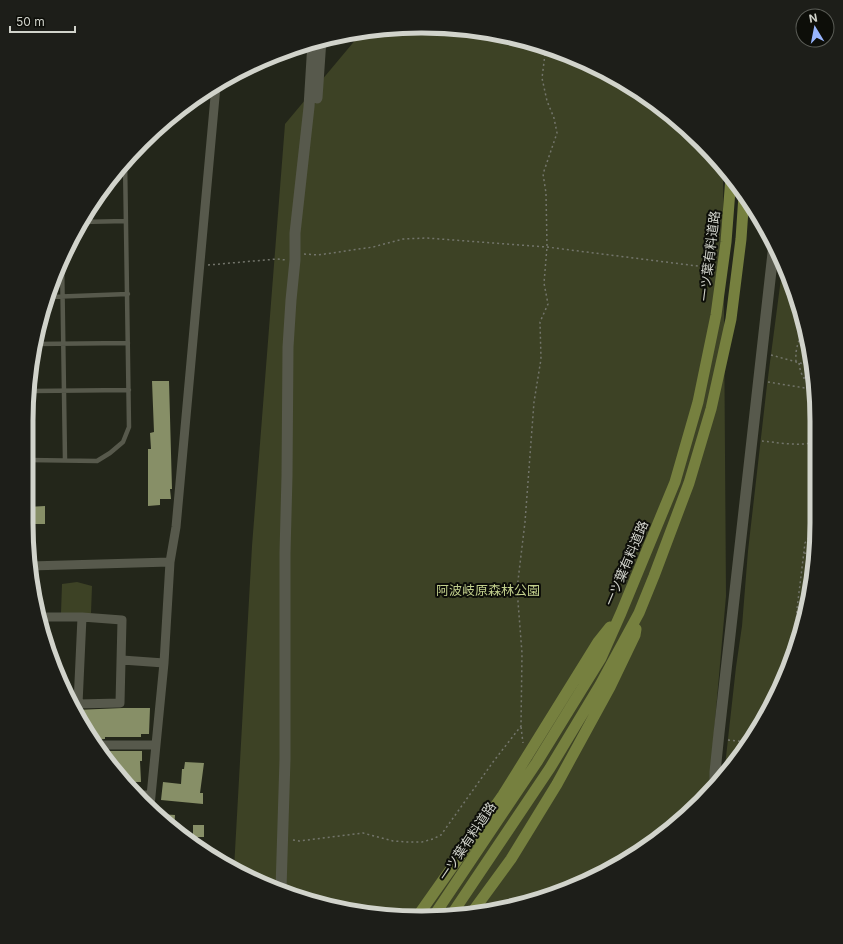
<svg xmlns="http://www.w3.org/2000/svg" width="843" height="944" font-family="Inter,'Noto Sans JP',sans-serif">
<rect width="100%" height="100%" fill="#23261a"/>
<path fill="#3d4225" d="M396,27L473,29L549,47L619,79L682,124L723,168L726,596L709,790L662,836L597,877L524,905L422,918L344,910L247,877L234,869L252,546L285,124L362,32Z
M783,263L804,319L816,396V549L803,625L776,697L735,763L724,775L736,667L742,626L748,551L767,385Z
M77,582L92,586L91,613H61L62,584Z"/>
<path fill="#878f67" d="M152,381H169L172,489H170L171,499H160V505L148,506V449H151L150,433L154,432Z
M45,506V524H26L27,507Z
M807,561L814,562L811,581L804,580Z
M123,708H150L149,734H141V737H105V739L93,740L75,710Z
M100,751H142V761H140L141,782H130L129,779H124L108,763Z
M185,762L204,763L200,793H203V804L161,800L163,782L181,784L182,769H184Z
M159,814L175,815L174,830L166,821Z
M193,825H204V837H193Z"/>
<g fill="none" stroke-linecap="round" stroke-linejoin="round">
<path stroke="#73756b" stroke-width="1.5" stroke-dasharray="2 3" stroke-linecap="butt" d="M304,254L318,255L373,247L403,239L426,238L547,247L713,268
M208,265L277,259L286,260
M771,355L811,366
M796,362C795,347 799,340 805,327
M799,363C801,379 806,379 815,391
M803,378L813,376
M768,382L805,388
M762,441C773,442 804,447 812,442
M804,553L815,554
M795,648L797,609L805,543L812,533L815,524L816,515L810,488L809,477L812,442L816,435
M521,727L523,743
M728,740L749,742
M293,840L299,841L363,833L393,841L408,842H422L433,839L441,835L493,762L521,726L522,653L517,589L525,522L534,402L541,359L540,322L548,304L544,283L547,247L546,193L543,174L557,133L554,118L547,101L542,78L546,46"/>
<path stroke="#57594c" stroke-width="4.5" d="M81,222L126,221
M62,258L65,460
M48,297L128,294
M34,344L128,343
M32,391L129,390
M29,460L97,461L110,453L123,442L129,427L125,160"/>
<path stroke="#57594c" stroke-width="9" d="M30,566L170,562
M39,617H82L78,704H71
M122,660L164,663
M78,704L120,703L122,620L82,617
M96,745H155
M140,795H151
M150,806L164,663L170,562L176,527L216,86"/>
<path stroke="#57594c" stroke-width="11" d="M317,98L321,39
M715,784V772L719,733L774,244
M281,889L285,759V553L287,476L288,347L291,300L295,260V233L309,107L313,42"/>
<path stroke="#76803f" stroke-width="11" d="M473,911L511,859L557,784L610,687L635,635L636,629
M452,914L550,768L600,685L639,613L654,576L689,483L711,409L731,319L741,239L744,195
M417,917L503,795L598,642L610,627
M433,917L537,762L601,658L621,613L675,482L698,402L716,315L726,242L731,177"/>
</g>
<g text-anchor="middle" stroke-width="4" stroke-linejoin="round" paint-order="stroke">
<g font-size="13" fill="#d1d3cb" stroke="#0d0e09">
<text transform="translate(709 256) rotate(-83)" y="5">一ツ葉有料道路</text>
<text transform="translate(626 563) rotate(-67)" y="5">一ツ葉有料道路</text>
<text transform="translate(467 841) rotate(-56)" y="5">一ツ葉有料道路</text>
</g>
<g font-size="13" fill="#c2cf8c" stroke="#0d0e09">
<text x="488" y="595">阿波岐原森林公園</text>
</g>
</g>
<path d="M0 0H843V944H0ZM421 33H422A388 388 0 0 1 810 421V523A388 388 0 0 1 422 911H421A388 388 0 0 1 33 523V421A388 388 0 0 1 421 33Z" fill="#1d1e19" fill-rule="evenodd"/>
<path fill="none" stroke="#d1d3cb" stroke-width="5" d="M421 33H422A388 388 0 0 1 810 421V523A388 388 0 0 1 422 911H421A388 388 0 0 1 33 523V421A388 388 0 0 1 421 33Z"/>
<g transform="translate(815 28) rotate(350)"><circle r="19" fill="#0d0e09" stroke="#5b5d57"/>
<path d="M0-3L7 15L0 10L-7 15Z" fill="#98b5fd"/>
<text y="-6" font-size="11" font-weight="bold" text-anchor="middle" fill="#d1d3cb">N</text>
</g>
<path d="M10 26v6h65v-6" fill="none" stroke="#d1d3cb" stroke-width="2"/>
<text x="16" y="26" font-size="12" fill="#d1d3cb" stroke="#0d0e09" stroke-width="3" paint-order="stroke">50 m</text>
</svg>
